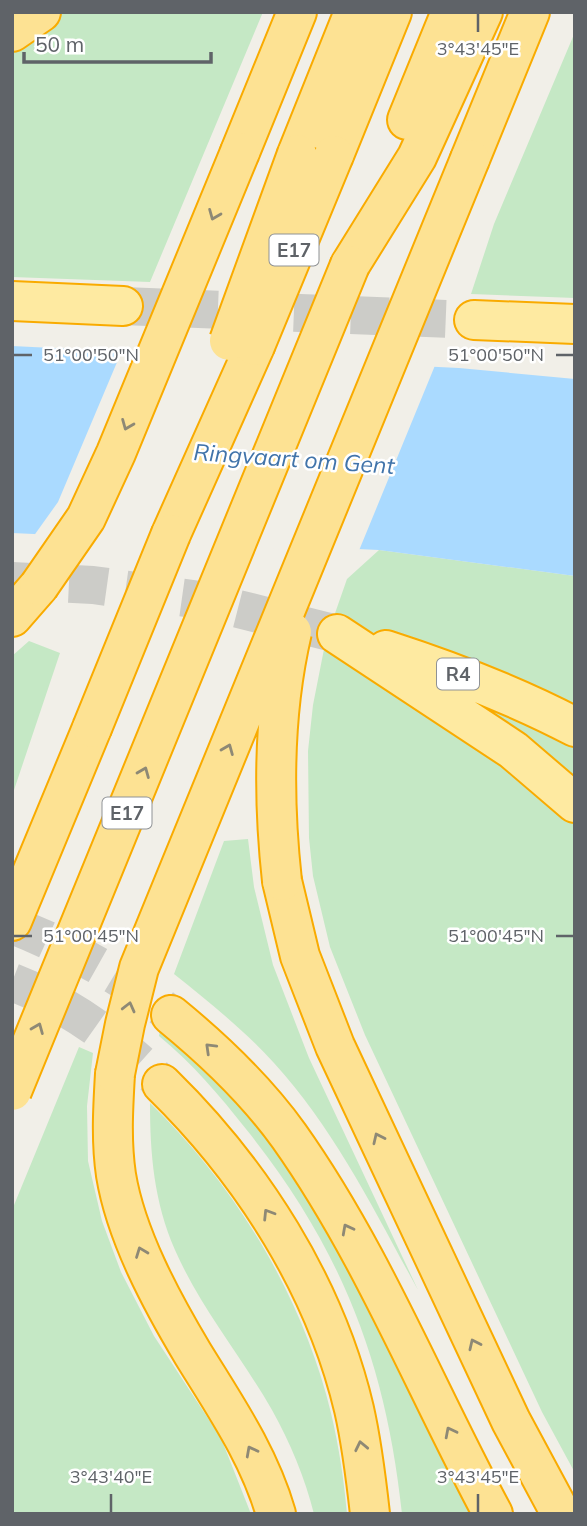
<svg xmlns="http://www.w3.org/2000/svg" width="587" height="1526" font-family="Mulish,sans-serif">
<rect width="100%" height="100%" fill="#f1efe8"/>
<path fill="#c5e8c5" d="M12,12H263L150,282L12,277Z
M575,32V298L471,294L494,224Z
M379,550L575,576V1473L542,1412L365,1035L330,947L313,876L309,838L308,751L313,705L326,639L347,579Z
M29,641L60,653L12,796V656Z
M248,839L254,887L273,965L309,1058L418,1290C375,1212 335,1130 274,1063C244,1030 209,1002 174,974L224,841Z
M160,1030C202,1064 239,1101 272,1144C301,1182 323,1225 346,1267C390,1348 429,1432 472,1514H402C386,1363 342,1249 246,1129C220,1096 192,1063 159,1036Z
M79,1047L93,1053L87,1106L88,1161L102,1221L121,1272L154,1336L221,1438L251,1514H12V1210Z
M150,1103C236,1186 303,1297 331,1413C339,1447 344,1480 347,1514H314C305,1478 290,1442 272,1410C241,1356 200,1307 175,1250C154,1202 150,1154 150,1103Z"/>
<path fill="#aadaff" d="M12,346L459,368L575,379V576L379,550L12,533Z"/>
<path fill="#f1efe8" d="M123,348L436,363L358,553L33,537L58,502Z"/>
<g fill="none" stroke-linecap="round" stroke-linejoin="round">
<path stroke="#ccccc8" stroke-width="38" stroke-dasharray="38 19" stroke-linecap="butt" d="M123,306L474,320
M12,581L93,585L207,601L337,634"/>
<path stroke="#ccccc8" stroke-width="38" stroke-dasharray="38 19" stroke-linecap="butt" d="M12,925C69,948 124,976 171,1015
M12,982C69,1004 119,1041 162,1084"/>
<g stroke="#f9ab00" stroke-width="42">
<path id="trunk" d="M12,301L123,306
M474,320L575,324
M337,634L513,750L575,803
M386,650C451,671 514,695 575,727"/>
</g>
<g stroke="#f9ab00" stroke-width="42">
<path id="motorway" d="M12,32L41,12
M407,120L451,12
M240,152L297,12
M297,154L354,12
M334,155L392,12
M470,159L530,12
M350,265L417,157L483,12
M171,534L255,346
M12,617L39,586
M282,881L300,956L335,1046L511,1421L561,1514
M12,921L92,728
M171,1015C215,1051 256,1090 289,1136C372,1253 425,1388 493,1514
M115,1074C113,1108 111,1141 116,1175C126,1236 162,1302 193,1354C225,1406 259,1455 276,1514
M162,1084C252,1172 325,1286 354,1409C362,1444 366,1478 370,1514"/>
</g>
<use href="#trunk" stroke="#feeaa1" stroke-width="38"/>
<use href="#motorway" stroke="#fde293" stroke-width="38"/>
<g stroke="#f9ab00" stroke-width="42" stroke-linecap="butt">
<path id="motorway-bridge" d="M229,341L297,154
M255,346L334,155
M39,586L86,518L116,453L240,152
M92,728L171,534
M282,881C273,799 273,713 292,632
M115,1074L125,1024L139,968L470,159
M12,1091L350,265"/>
</g>
<use href="#motorway-bridge" stroke="#fde293" stroke-width="38"/>
</g>
<defs><path id="oneway-chevron" d="M-2-3.5L2.5 0L-2 3.5" fill="none" stroke-width="1.6" stroke-linecap="round" stroke-linejoin="round" transform="scale(1.75)"/></defs>
<g stroke="#8e8975">
<use href="#oneway-chevron" transform="translate(214 215) rotate(112)"/>
<use href="#oneway-chevron" transform="translate(127 425) rotate(112)"/>
<use href="#oneway-chevron" transform="translate(228 749) rotate(-68)"/>
<use href="#oneway-chevron" transform="translate(144 772) rotate(-68)"/>
<use href="#oneway-chevron" transform="translate(129 1007) rotate(-76)"/>
<use href="#oneway-chevron" transform="translate(38 1028) rotate(-68)"/>
<use href="#oneway-chevron" transform="translate(210 1048) rotate(-136)"/>
<use href="#oneway-chevron" transform="translate(378 1138) rotate(-115)"/>
<use href="#oneway-chevron" transform="translate(268 1214) rotate(-122)"/>
<use href="#oneway-chevron" transform="translate(347 1229) rotate(-118)"/>
<use href="#oneway-chevron" transform="translate(141 1252) rotate(-111)"/>
<use href="#oneway-chevron" transform="translate(474 1344) rotate(-115)"/>
<use href="#oneway-chevron" transform="translate(450 1432) rotate(-117)"/>
<use href="#oneway-chevron" transform="translate(361 1446) rotate(-102)"/>
<use href="#oneway-chevron" transform="translate(251 1451) rotate(-118)"/>
</g>
<path fill="none" stroke="#5f6368" stroke-width="2.5" d="M478,14V32M14,355H32M556,355H573M14,936H32M556,936H573M111,1494V1512M478,1494V1512"/>
<g text-anchor="middle" stroke-width="5" stroke-linejoin="round" paint-order="stroke">
<g fill="#fff" stroke="#8f9295" stroke-width="2">
<rect x="269.5" y="234.5" width="49" height="31" rx="5"/>
<rect x="437" y="658.5" width="42" height="31" rx="5"/>
<rect x="102.5" y="797.5" width="49" height="31" rx="5"/>
</g>
<g font-size="19" font-weight="bold" fill="#5f6368">
<text x="294" y="257">E17</text>
<text x="458" y="681">R4</text>
<text x="127" y="820">E17</text>
</g>
<g font-size="23" font-style="italic" fill="#4174aa" stroke="#fff">
<text transform="translate(294 459) rotate(4)" y="8">Ringvaart om Gent</text>
</g>
</g>
<g font-size="18" text-anchor="middle" fill="#5f6368" stroke="#fff" stroke-width="5" stroke-linejoin="round" paint-order="stroke">
<text x="478" y="55">3°43'45"E</text>
<text x="91" y="361">51°00'50"N</text>
<text x="496" y="361">51°00'50"N</text>
<text x="91" y="942">51°00'45"N</text>
<text x="496" y="942">51°00'45"N</text>
<text x="111" y="1483">3°43'40"E</text>
<text x="478" y="1483">3°43'45"E</text>
</g>
<rect width="587" height="1526" fill="none" stroke="#5f6368" stroke-width="28"/>
<path d="M24 52v10h187v-10" fill="none" stroke="#5f6368" stroke-width="3.5"/>
<text x="35" y="52" font-size="21" fill="#5f6368" stroke="#ffffff" stroke-width="5" paint-order="stroke">50 m</text>
</svg>
